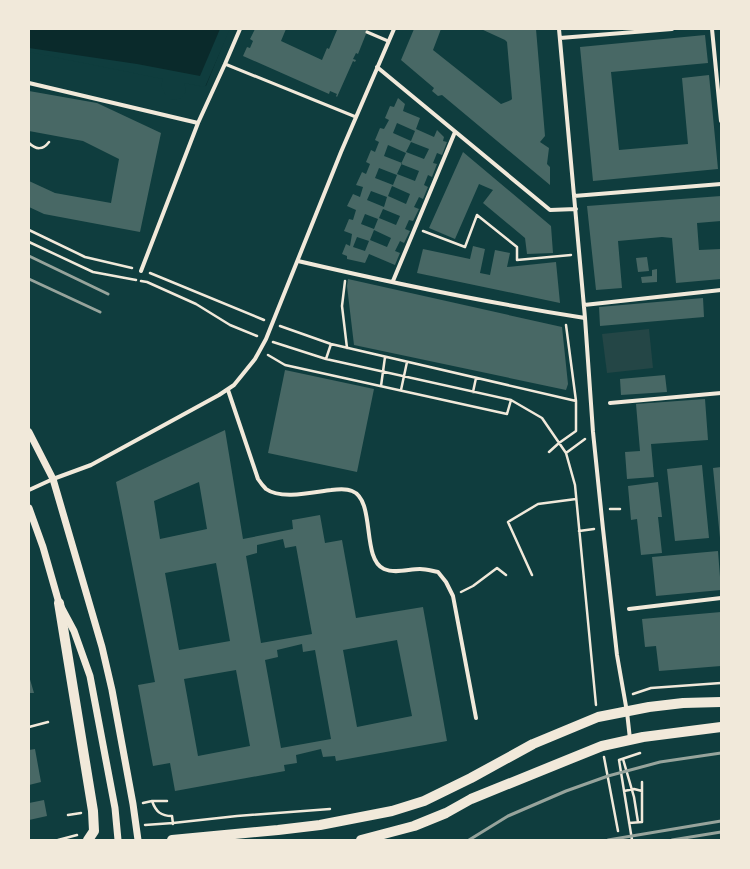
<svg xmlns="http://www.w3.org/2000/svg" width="750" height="869" font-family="'PT Sans',sans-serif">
<rect width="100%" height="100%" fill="#0f3d3e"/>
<path fill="#244646" d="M649,329L653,368L607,373L602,334Z"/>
<path fill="#0a2a2b" d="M29,29H229L206,86L167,79L29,50Z"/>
<path fill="#0f3d3e" d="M220,29H230L205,87L184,83L186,89L185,93L182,97L177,100L170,99L165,94L161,85L163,79L29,52V48L137,64L200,76Z"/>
<path fill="#486865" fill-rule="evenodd" d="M255,29H286L281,41L322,60L327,48L329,49L337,30L334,29H368L358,54L356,53L353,59L356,60L355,62L353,61L337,97L336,96L337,94L330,91L329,94L243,56L247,47L250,48L253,41L250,39Z
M414,29H441L433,50L501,104L511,100L512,99L507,42L505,40L481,29H536L545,136L540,142L549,148L547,164L550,167V185L442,95L438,96L432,91L434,88L401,60Z
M705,35L708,63L611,72L619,150L688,144L682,78L709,75L718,169L593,181L580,47Z
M29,91L97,103L161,133L140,232L44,214L29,207V181L55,193L111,203L119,159L83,141L29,131Z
M398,98L405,104L403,111L420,118L416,129L434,137L437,130L444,137L443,141L447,142L442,155L437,153L433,163L437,164L432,177L428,175L424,185L428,187L423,199L419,197L414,207L419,209L413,221L409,220L405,229L410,231L404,243L400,241L395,251L400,253L395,265L369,254L365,263L347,259V256L342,254L346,244L350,246L352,234L344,231L349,219L353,220L356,210L347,206L353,194L360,197L363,187L356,185L362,172L366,174L370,164L366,162L371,150L375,152L379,142L375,140L380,128L384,129L389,120L385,118L390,106L394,107ZM397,123L415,131L411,141L393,133ZM411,142L429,149L424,159L406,152ZM388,145L406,153L401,164L419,171L415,181L397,174L402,163L384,156ZM379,168L397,175L393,185L375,178ZM392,186L410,194L406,204L388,196ZM371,191L387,197L384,207L367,200ZM383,209L400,216L396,225L379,218ZM365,214L378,219L374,229L361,224ZM374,230L391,238L387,247L370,240ZM357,237L369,241L365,251L353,247Z
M463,152L551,226L553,253L527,254L525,238L483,203L493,190L479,184L455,239L429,228Z
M721,196V221L697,223L699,250L721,249V279L676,283L672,238L662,237L618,241L622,288L596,290L587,206Z
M473,246L485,249L480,273L490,275L495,250L510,253L507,267L556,262L560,303L417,273L423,249L470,259Z
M647,257L649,271L638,272L636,258Z
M657,269V282L642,283L641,277L652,276V270Z
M348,279L562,327L568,384L566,390L354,345L347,286Z
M703,298L704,317L600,326L599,307Z
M285,370L374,389L357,472L268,453Z
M665,375L667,392L621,395L620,379Z
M705,399L708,440L651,444L654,477L627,479L625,452L640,451L636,404Z
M225,430L243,539L293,529L292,520L320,515L325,543L342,540L356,618L423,607L447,741L336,761L335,756L323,757L321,749L296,755L297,763L284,765L285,771L175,791L170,763L153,766L138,685L155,682L116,482ZM199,482L207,529L160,539L154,501ZM283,539L285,548L296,546L312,634L261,643L246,556L257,553V545ZM216,563L230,641L179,650L165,573ZM397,640L412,716L357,727L343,650ZM302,644L303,652L315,650L331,739L281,748L265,660L278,657L277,650ZM236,670L250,746L198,756L184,679Z
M702,465L709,538L675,541L667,469Z
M721,467V538H720L713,468Z
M658,482L662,517H658L662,553L641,555L637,519L631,520L628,486Z
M718,551L721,590L656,596L652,557Z
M721,612V666L659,671L656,646L645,647L642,619Z
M29,676L34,693H29Z
M35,749L41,782L29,785V750Z
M44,800L47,816L29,820V803Z"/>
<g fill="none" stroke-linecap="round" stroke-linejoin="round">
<path stroke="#f1e9da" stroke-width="2.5" d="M29,143C36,150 43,150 49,142
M29,230L85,257L132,268
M423,231L465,247L477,215L517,247V260L571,255
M29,242L93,272L136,280
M150,273L264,320
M141,281L147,282L196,304L230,325L257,336
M345,281L342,306L347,348
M280,326L331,344L576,401
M273,342L326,359L511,400L542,418L566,453L575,485L596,705
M268,355L285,365L507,414L511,400
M326,359L331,344
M381,386L385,357
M401,390L407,362
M473,392L476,378
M549,452L559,443L576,431V401L566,325
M566,453L585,439
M610,509H620
M579,531L594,529
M532,575L508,522L538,504L576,499
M461,592L473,586L497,568L506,575
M633,694L651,688L721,683
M29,727L48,722
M604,757L618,831
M623,759L634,797L638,822
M642,782V791
M624,791L634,789L642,791V822L629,823
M152,801H167
M143,803L152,801C156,812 161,816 172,816L173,824
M68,815L81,813
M145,825L173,823L237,816L330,809
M58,840L77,835
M632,840L619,760L640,753"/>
<path stroke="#f1e9da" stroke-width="3" d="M367,32L388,41
M225,64L356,117"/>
<path stroke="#f1e9da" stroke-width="4" d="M559,29L585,318L593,432L603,529L617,655L627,712L630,739
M712,29L721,121
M560,38L672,29
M377,67L550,210L576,209
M29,83L198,123
M574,196L721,184
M298,261C392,283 489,303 585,318
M141,271L198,123L225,64L240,29
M393,281L455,132
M584,305L721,290
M228,390L258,479C260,482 263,486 266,489C281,500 314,492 331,490C338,489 346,488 352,491C376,500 361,559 384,569C395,574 409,569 420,569C427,569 432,571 438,572L446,582L453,596L476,718
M610,403L721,393
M29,490L53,479L91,465L219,395L234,385L255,359L266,339L341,152L394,29
M629,609L721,598"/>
<path stroke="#f1e9da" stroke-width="7" d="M29,432L53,479L102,647L112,690L133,804L138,840
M29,508L43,547L59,603L74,631L90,676L115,808L118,840"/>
<path stroke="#f1e9da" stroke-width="10" d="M59,603L93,811L94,831L88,840
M172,840L278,830L320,825L392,811L424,801L471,778L533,744L598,717L649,707L683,703L721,702
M361,840L414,826L446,813L471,799L602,746L643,737L721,727"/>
<path stroke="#97a49c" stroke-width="3" d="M29,256L108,294
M29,279L100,312
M469,840L508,816L566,791L608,776L660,762L721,753
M608,840L721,821
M672,840L721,832"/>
</g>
<rect width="750" height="869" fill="none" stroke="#f1e9da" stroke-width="60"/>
</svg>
